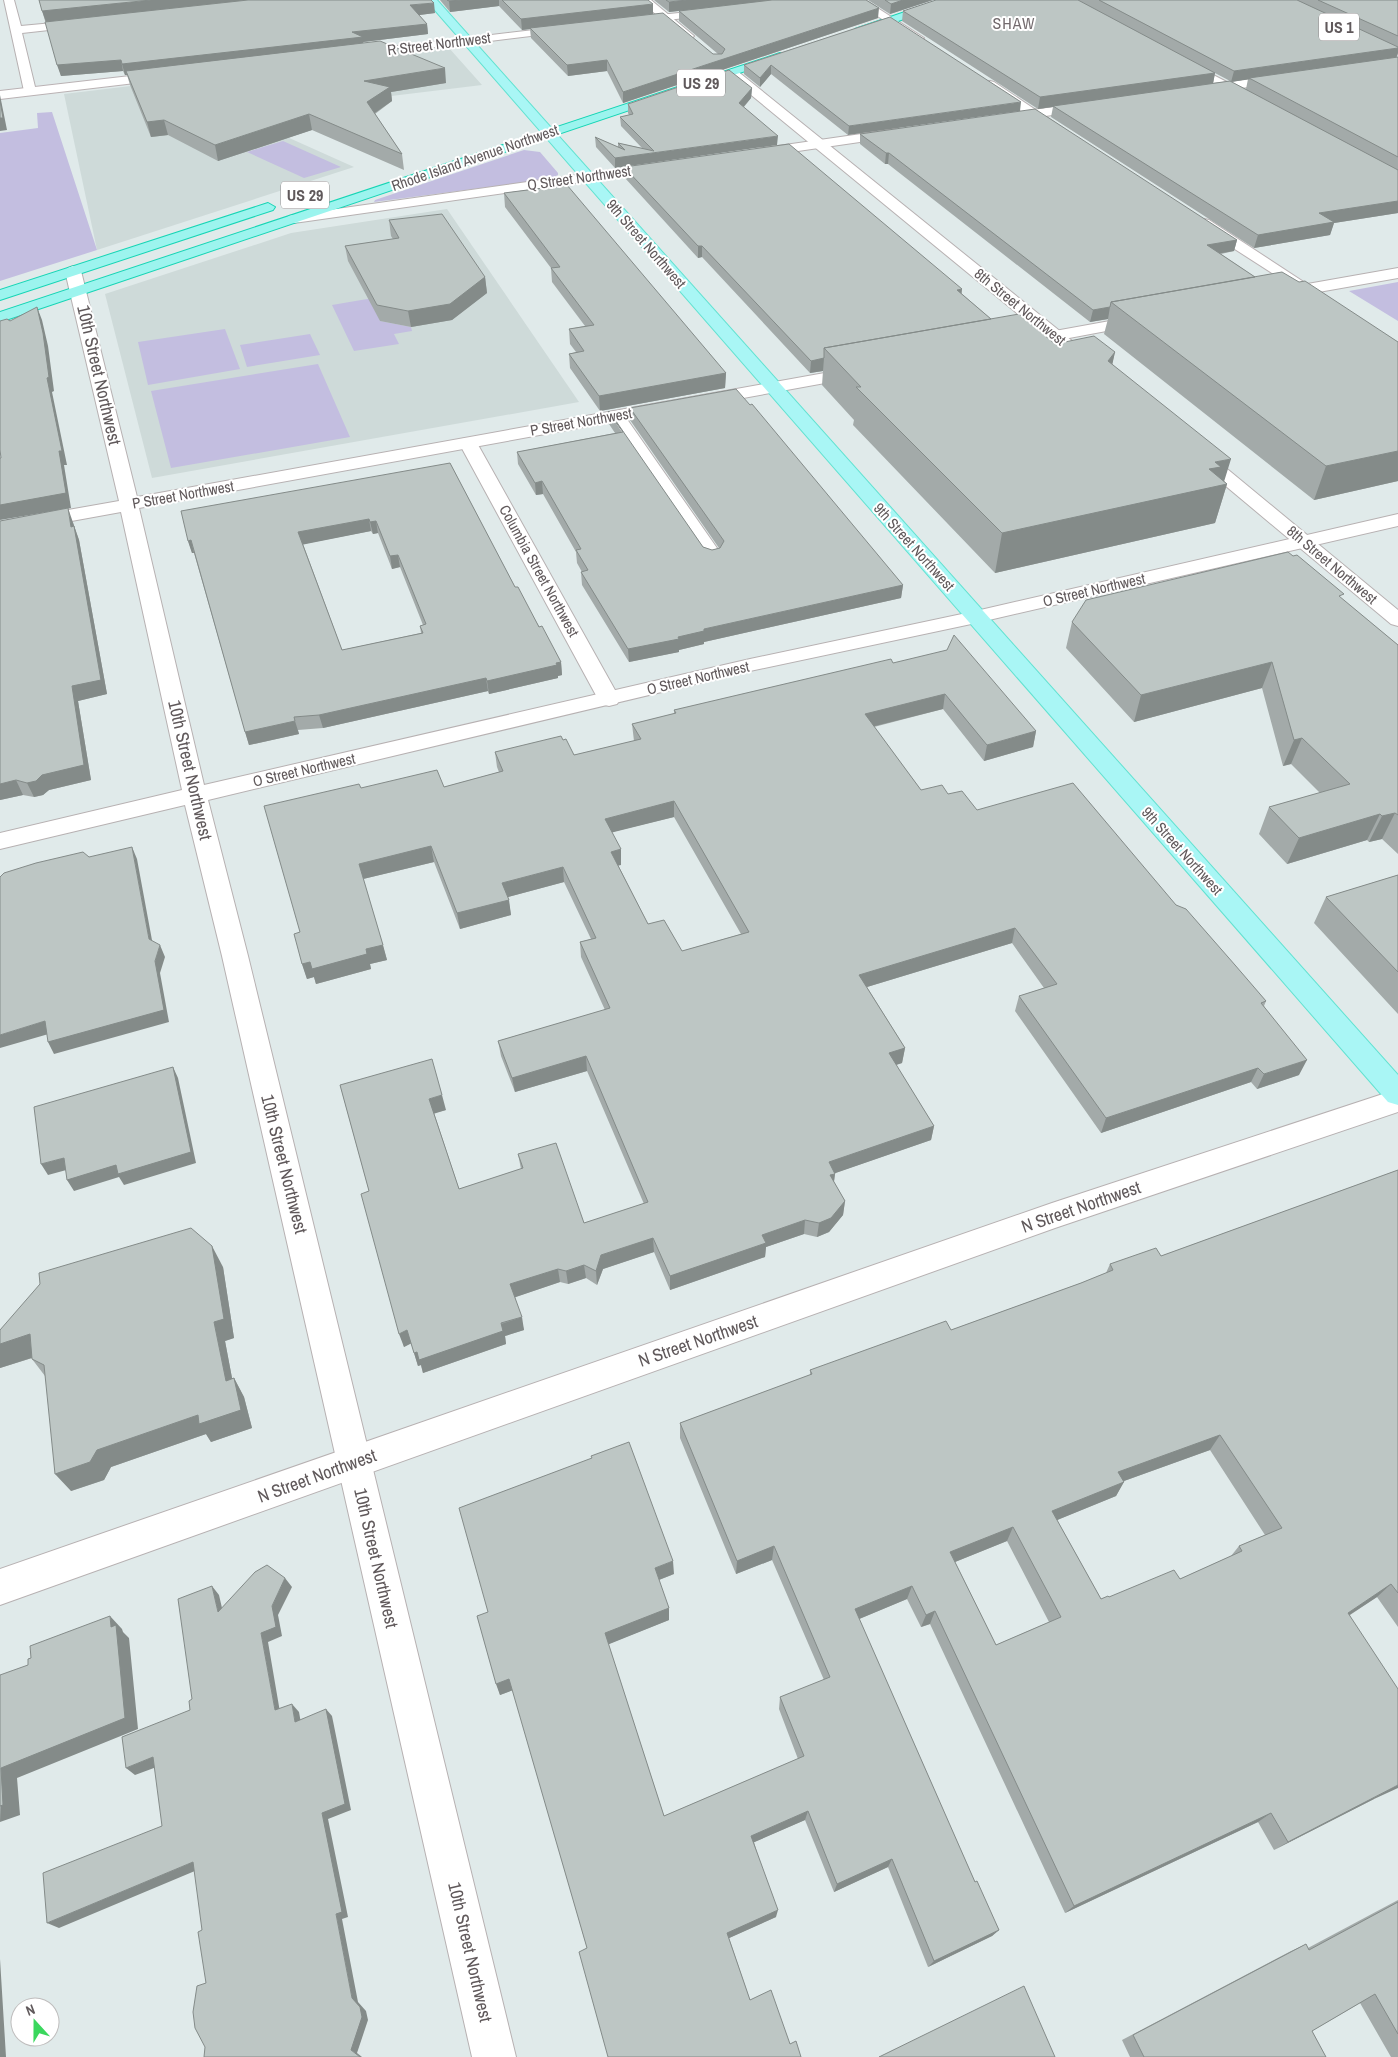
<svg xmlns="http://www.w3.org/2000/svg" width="1398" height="2057" font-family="'Archivo Narrow',sans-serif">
<rect width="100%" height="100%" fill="#e0eaea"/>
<path fill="#cedad9" d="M449,48L482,85L383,97L287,137L354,167L97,250L64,94Z
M447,209L579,402L152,478L105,294L291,233Z"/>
<path fill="#c3bee0" d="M52,112L97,250L0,281V133L38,128L37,113Z
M283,141L341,167L304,178L247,152Z
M524,150L540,152L558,173V175L549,179L374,202L375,200Z
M1398,282V321L1349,291Z
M373,298L380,321L411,327L412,331L394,334L399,344L354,351L332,305Z
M225,329L240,369L148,385L138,342Z
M310,334L320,355L247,367L240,345Z
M318,364L350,437L171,468L151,391Z"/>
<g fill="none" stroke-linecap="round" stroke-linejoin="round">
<g stroke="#b7b1b2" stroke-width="2">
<path id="minor" d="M4,0H14L21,26L85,20L90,23L85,26L22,33L36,91L34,94H26L24,91Z
M639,0H651L694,36L692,38H684Z
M1182,59L1258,98L1260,101L1258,104H1250L1178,64L1176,62L1178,60Z
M732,69L736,70L1097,361L1099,365L1097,369H1085L728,76L726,73Z
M616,411L622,412L719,551L722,555L719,559L712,561L705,559L607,416L610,412Z
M468,438L474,439L477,443L620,699L617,704L609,706L601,704L598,699L459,443L462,439Z
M1197,448L1203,449L1398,610V626L1391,624L1191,457L1188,453L1191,449Z
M1398,1089V1112L1055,1228L0,1605V1569L1052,1203Z"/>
</g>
<g stroke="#b7b1b2" stroke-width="2">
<path id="tertiary" d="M717,9L721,10L722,12L721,14L631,24L626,21L631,18Z
M568,26L574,29L572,31L466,44L460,41L466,38Z
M1285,74L1289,75L1291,78L1289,81L1201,94L1195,90L1201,86Z
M1090,102L1094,103L1096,106L1094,109L1003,122L997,118L1003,114Z
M896,129L902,133L901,136L756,157L749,153L756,149Z
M661,163L666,164L668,167L666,170L294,223L289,222L287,219L289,216L294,215Z
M73,266L78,268L81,271L137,497L858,367L864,368L866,372L864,376L858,377L139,508L204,785L750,659L976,611L1398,514V526L976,623L750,671L208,800L248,956L516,2057H472L222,956L185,805L0,849V833L182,790L121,512L0,534V522L119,501L65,271L68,268Z
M1398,268V278L1279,299L1274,297L1271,294L1274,291L1279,289Z
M1143,315L1149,317L1151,320L1149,323L1011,349L1005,347L1003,344L1005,341L1011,339Z"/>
</g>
<g stroke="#bab2b4" stroke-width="2">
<path id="secondary" d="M853,0H865L924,38L922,40H914Z
M466,38L472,41L470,43L362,56L356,53L362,50Z
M165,72L169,73L171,76L169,79L0,99V91Z
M990,81L994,82L1067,131L1066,134H1056L986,88L984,85L986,82Z
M1204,219L1209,220L1319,292L1316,295H1306L1199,226L1197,223L1199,220Z"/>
</g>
<g stroke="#61e2d1" stroke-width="2">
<path id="primary" d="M426,0H437L1398,1075V1105L1388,1102Z"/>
</g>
<g stroke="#16d5b5" stroke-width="2">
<path id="trunk" d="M940,0H955L954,2L863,33L859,34L853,31L855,29Z
M780,53L786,56L784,58L0,322V312Z
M268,203L275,207L273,210L0,300V290Z"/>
</g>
<use href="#minor" fill="#fff" fill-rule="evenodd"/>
<use href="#tertiary" fill="#fff" fill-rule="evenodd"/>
<use href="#secondary" fill="#fff" fill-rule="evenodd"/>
<use href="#primary" fill="#a9f6f5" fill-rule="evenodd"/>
<use href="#trunk" fill="#9cf4ee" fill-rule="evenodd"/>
</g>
<path fill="#a3aaa9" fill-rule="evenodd" d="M39,0L435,13L419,15L427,24L428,34L363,42L364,43L446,83L391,92L392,101L375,114L402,154L404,170L312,130L218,161L168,135L151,137L130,85L127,75H125L123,71L61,76Z
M440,0H648L653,14L713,54H718L679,21V11L669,12L654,0H866L878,18L623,103L607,71L568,76L531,38L530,29L522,30L499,6L450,12Z
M868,0H933L890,14Z
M1078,0H1398V53L1397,57H1398V213L1334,223L1330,235L1254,248L1051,117L1053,107L1038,109L902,21L903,11ZM1215,73L1230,81L1213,83ZM1248,79L1246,89L1231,82Z
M890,17L848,135L771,74L760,87L744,74V65Z
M752,88L751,98L744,107L615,168L596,147L595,137L618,147V143L642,148L621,126L620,117L629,115L628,113V104Z
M860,134L1237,240L1234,251L1221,254L1255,277L1299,282L1398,342V481L1314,500L1104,334L1108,319L1090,322L888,164H885L860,144Z
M624,167L962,294L991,319L1055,344L1115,352L1112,364L1227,484L1215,523L995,573L853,425L854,420L822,385L823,371L810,373L702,257L698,258L625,178Z
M504,193L726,373L725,388L600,411L570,368L569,354L576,352L570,344L569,329L585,326L552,282L551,268L505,207Z
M389,220L485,277L487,293L452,320L411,327L380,321L348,261L345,246L393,239L391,236Z
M630,408L903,585L901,598L704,642V644L679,650V652L629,662L582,585L581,572H582L577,563L576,552L543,494L536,495L518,464L517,452L615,433L609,424L608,412L703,547L712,550L719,548L630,420Z
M450,463L515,587L561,662L562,675L558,676V678L489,694L488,691L323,728L298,730L299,734L249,745L194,553H192L188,541ZM371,531L373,534L378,533L392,569L400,567L423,625L420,626L421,633L342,650L303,544Z
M0,521L73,523L79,540L107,694L78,701L91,780L49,790L43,795L34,797L23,795L0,800Z
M1342,599L1398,645V854L1382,839L1369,842L1367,840L1287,864L1259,834L1269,807L1320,793L1291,764L1283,766L1262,688L1134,722L1066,648L1072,622Z
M893,663L1036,731L1033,747L984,761L943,709L874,727L921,790L948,794L977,810L1176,905L1266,1001L1264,1006L1299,1075L1257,1089L1251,1082L1101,1133L1015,1011L1019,996L1044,988L1012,943L867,987L905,1048L902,1063L896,1065L934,1126L931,1140L835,1173L834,1182L845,1201L843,1215L829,1232L817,1237L804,1234L766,1247L765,1257L670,1290L654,1252L603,1269L597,1285L586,1278L568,1284L560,1282L515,1297L524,1330L505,1336L506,1344L423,1373L421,1365L418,1366L411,1343L404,1347L369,1191L340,1085L446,1110L434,1113L459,1189L521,1169L518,1154L584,1223L644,1204L587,1071L515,1092L501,1056L498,1041L605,1010L581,957L580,942L591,939L564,882L508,897L511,915L460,929L434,862L363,879L387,960L370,964L371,969L316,984L314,977L307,979L302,964L300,932L361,788L444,787L499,772L497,767L495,752L563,740L574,755L634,741L632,724L674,714V710ZM674,817L741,934L682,951L648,924L618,865H621L612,832Z
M1398,875V1014L1314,923L1326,897Z
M1398,1170V1627L1377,1597L1350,1615L1374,1799L1274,1850L1258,1822L1065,1913L930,1624L921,1627L907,1599L859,1619L975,1882L999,1930L992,1936L928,1967L888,1867L834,1892L805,1820L754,1842L776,1917L729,1938L750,2000L801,2057L587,1948L513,1690L500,1695L477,1616L674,1574L659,1580L669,1620L608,1644L664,1816L798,1759L779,1709L780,1697L824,1680L772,1560L736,1574L680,1438V1423L810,1375V1370L951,1330L1081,1283L1106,1273L1110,1264L1161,1256ZM1210,1450L1265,1535L1239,1546L1231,1556L1180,1579L1101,1599L1057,1520L1116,1496L1124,1481ZM1007,1541L1049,1622L996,1645L955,1562Z
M223,1267L234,1338L225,1341L232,1378H234L244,1397L252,1428L211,1442L206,1434L111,1467L104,1480L71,1491L45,1376L32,1359V1358L0,1368V1330Z
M1398,1900V2057H1391L1360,2003L1312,2031L1326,2057H1130L1122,2040L1291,1951L1306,1944L1308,1948Z"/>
<path fill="#848b89" d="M151,0H252L46,22L42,11Z
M462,0H499V6L450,12L449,1Z
M687,0H775L669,12V2Z
M903,0H933L890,14L891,4Z
M434,3L435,13L412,16L410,5Z
M653,4V14L522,30L521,19Z
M879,8L878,18L623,103V92Z
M427,24L428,34L363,42L364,48L126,71L127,75H125L122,64L352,32Z
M1398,48V53L1396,58L1231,82L1234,71Z
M121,60L123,71L61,76L57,65Z
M607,60V71L568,76L567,65Z
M771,65V74L760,87V78Z
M445,68L446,83L391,92L392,101L369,117L364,81Z
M1215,73L1213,84L1038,109L1040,97Z
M752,88L751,98L739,112V103Z
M0,95L7,130L0,131Z
M1021,102L1020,111L848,135L849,126Z
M309,114L312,130L218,161L215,145Z
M164,120L168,135L151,137L147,122Z
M778,136L777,145L615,168V158Z
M886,153H889L888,164H885Z
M1398,201V213L1334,223L1330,235L1254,248L1258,235L1319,213Z
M1237,240L1234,251L1204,256L1207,245Z
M698,246H702V257L698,258Z
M485,277L487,293L452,320L411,327L408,311Z
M962,289L961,301L957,290Z
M37,307L42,320L48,346L54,391L52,392L67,465H64L71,508L0,520V505L47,378Z
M1110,307L1108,319L1090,322L1093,310Z
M1115,352L1107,389L1108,361Z
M824,358L823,371L810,373L811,361Z
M726,373L725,388L600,411L599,396Z
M1398,451V481L1314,500L1326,466Z
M1231,459L1223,485L1227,484L1215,523L995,573L1002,533L1209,469L1215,462Z
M542,481L543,494L536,495L535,483Z
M68,508L79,540L107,694L78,701L91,780L49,790L43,795L34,797L27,783L72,686L71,527Z
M369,519L371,531L301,545L298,532Z
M376,521L378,533L373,534L370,522Z
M191,540L194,553H192L188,541Z
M398,555L400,567L392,569L390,556Z
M903,585L901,598L704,642V644L679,650V652L629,662L628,649L678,637L704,629Z
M561,662L562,675L558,676V678L489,694L487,681Z
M1272,662L1262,688L1134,722L1141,695Z
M486,678L488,691L323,728L319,715Z
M945,694L943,709L863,729L865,714Z
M295,721L299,734L249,745L245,732Z
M1036,731L1033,747L984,761L987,745Z
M1302,738L1291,764L1283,766L1294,740Z
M16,780L23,795L0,800V784Z
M674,801V817L606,834L605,819Z
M1395,813L1382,839L1369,842L1382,816Z
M1380,814L1367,840L1287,864L1299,838Z
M431,846L434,862L363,879L359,864Z
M132,847L137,859L154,951L149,939Z
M621,849V865L612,867L611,852Z
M563,867L564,882L504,898L502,883Z
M509,900L511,915L460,929L457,913Z
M1015,928L1012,943L857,990L859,975Z
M160,945L165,957L160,973L169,1022L54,1054L48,1042L155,961Z
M383,945L387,960L370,964L371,969L316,984L314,977L307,979L302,964Z
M45,1021L52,1033L0,1048V1035Z
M905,1048L902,1063L886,1068L889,1053Z
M586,1056L587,1071L515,1092L512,1078Z
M1307,1060L1299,1075L1257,1089L1264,1074Z
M173,1067L178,1078L196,1163L124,1185L119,1177L74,1191L67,1180Z
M1258,1068L1251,1082L1101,1133L1106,1118Z
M442,1095L446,1110L433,1114L429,1099Z
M934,1126L931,1140L827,1176L829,1162Z
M64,1158L70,1169L48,1175L41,1164Z
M835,1174L833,1188L830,1175Z
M845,1201L843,1215L829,1232L817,1237L819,1223Z
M805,1220L804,1234L766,1247L765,1257L670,1290V1276L762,1235Z
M653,1238L654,1252L603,1269L597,1285L596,1271L601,1255Z
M212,1246L223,1267L234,1338L225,1341L236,1399L226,1381L214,1322Z
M584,1265L586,1278L568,1284L566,1271Z
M558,1269L560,1282L513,1298L510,1284Z
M522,1317L524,1330L505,1336L506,1344L423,1373L421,1365L418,1366L414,1353Z
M407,1330L412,1343L404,1347L399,1334Z
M30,1334L44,1354L0,1368V1344Z
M234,1378L244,1397L252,1428L211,1442L206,1434L111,1467L104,1480L71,1491L55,1474L97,1450L198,1415Z
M1220,1435L1210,1450L1110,1486L1118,1472Z
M1124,1482L1116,1496L1045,1525L1052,1511Z
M1013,1527L1007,1541L945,1566L950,1552Z
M774,1546L772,1560L736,1574L737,1561Z
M673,1561L674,1574L656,1581L655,1568Z
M285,1578L292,1587L278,1615L282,1636L268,1642L281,1718L275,1710L261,1633L272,1606Z
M1391,1584L1377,1597L1334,1625L1348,1613Z
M212,1586L219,1595L225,1621L218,1612Z
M912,1586L907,1599L852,1622L855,1609Z
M669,1608V1620L607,1645L605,1633Z
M935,1611L930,1624L921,1627L926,1615Z
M110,1616L122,1629L123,1632L129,1638L138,1729L17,1778L20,1815L0,1822L1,1768L111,1627Z
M509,1679L513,1690L500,1695L496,1684Z
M292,1704L299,1712L302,1729L295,1722Z
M326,1709L332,1716L351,1810L328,1819L348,1917L342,1919L358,2002L366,2011L368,2020L357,2053L362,2057H360L351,2050L352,1998L336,1914L322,1813Z
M153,1757L162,1765L135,1775L126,1768Z
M1398,1785V1788L1374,1799L1274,1850L1288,1842Z
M808,1811L805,1820L750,1844L751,1836Z
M1271,1813L1258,1822L1065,1913L1074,1906Z
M892,1859L888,1867L834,1892L837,1884Z
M193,1862L202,1868L59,1928L47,1923Z
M778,1910L776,1917L727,1939V1933Z
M999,1930L992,1936L928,1967L934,1961Z
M0,1959L6,2057H0Z"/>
<path fill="#bdc6c4" stroke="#848b89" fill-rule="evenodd" d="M39,0H151L42,11Z
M248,0H431L434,3L410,5L427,24L352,32L363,37L122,64L121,60L57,65L45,22Z
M447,0H462L449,1Z
M502,0H648L653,4L521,19Z
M666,0H687L669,2Z
M772,0H866L879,8L623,92L607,60L567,65L530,28L663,13L713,54H722L725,49L679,11Z
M885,0H903L891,4Z
M936,0H1078L1215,73L1040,97L903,11Z
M1099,0H1297L1398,47V48L1234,71Z
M1318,0H1398V36Z
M890,17L1021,102L849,126L771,65L760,78L744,65Z
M380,41L445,68L364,81L390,87L367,102L402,154L309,114L215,145L164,120L147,122L126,71Z
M1398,57V157L1249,78Z
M729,70L752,88L739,103L778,136L615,158L595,137L625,150L618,143L654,151L620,117L633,114L628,104Z
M1230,81L1398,170V201L1319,213L1334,222L1258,235L1053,106Z
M0,100L3,118H0Z
M1035,109L1237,240L1207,245L1255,277L1111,302L1110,307L1093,310L889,153H886L860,134Z
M789,144L962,289L957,290L991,319L824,348V358L811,361L702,246H698L624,167Z
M567,185L726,373L599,396L569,354L584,351L569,329L594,325L551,268L560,267L504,193Z
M442,214L485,277L450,304L408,311L377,305L345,246L399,238L389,220Z
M1282,272L1299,282L1305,281L1398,342V451L1326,466L1111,302Z
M37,307L43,333L49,377L47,378L62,451H59L66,493L0,505V458H1L0,450V321L7,319L10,321Z
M1019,314L1055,344L1094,336L1115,352L1108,361L1231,459L1215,462L1221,467L1209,469L1227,484L1002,533L856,387H861L824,348Z
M736,389L750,405L752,404L903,585L704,629V631L678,637L679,639L628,649L581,572L588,570L576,550L581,549L542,481L535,483L517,452L623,432L608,412L609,411L703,547L712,550L720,548L724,541L630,408Z
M450,463L515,587H518L539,627L542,626L561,662L556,663L557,665L487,681L486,678L319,715L294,717L295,721L245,732L191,540L188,541L181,511ZM369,519L370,522L376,521L390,556L398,555L426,624L420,626L423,633L342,650L298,532Z
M68,508L71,527L74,526L101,680L72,686L84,765L42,775L36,781L27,783L16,780L0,784V521Z
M1288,552L1293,556L1297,555L1344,594L1339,596L1398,645V815L1395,813L1382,816L1380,814L1299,838L1269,807L1350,784L1302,738L1294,740L1272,662L1141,695L1072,622L1086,600Z
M954,635L1036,731L987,745L945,694L865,714L921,790L942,785L948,794L962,791L977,810L1073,783L1176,905L1186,909L1235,965L1266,1001L1261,1003L1307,1060L1264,1074L1258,1068L1106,1118L1019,996L1057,984L1015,928L859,975L905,1048L889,1053L934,1126L829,1162L835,1174L830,1175L845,1201L831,1218L819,1223L805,1220L762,1235L766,1243L670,1276L653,1238L601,1255L596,1271L584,1265L566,1271L558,1269L510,1284L522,1317L501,1323L503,1331L419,1360L417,1352L414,1353L407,1330L399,1334L361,1194L369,1191L340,1085L432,1059L442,1095L429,1099L459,1189L523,1168L518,1154L556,1143L584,1223L648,1202L586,1056L512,1078L498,1041L610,1008L580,942L596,938L563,867L502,883L509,900L457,913L431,846L359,864L383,945L366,949L367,954L312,969L310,962L302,964L294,934L300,932L264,806L359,784L361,788L437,770L444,787L503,771L495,752L561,736L563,740L566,739L574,755L641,739L632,724L676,713L674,710L891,659L893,663L947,650ZM674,801L749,932L682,951L664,920L648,924L611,852L621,849L605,819Z
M132,847L149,939L160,945L155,961L164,1010L48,1042L45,1021L0,1035V877L4,873L36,863L83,852L89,857Z
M1398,875V972L1326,897Z
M173,1067L191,1152L118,1174L116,1165L67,1180L64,1158L41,1164L34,1107Z
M1398,1170V1593L1391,1584L1348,1613L1398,1689V1785L1288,1842L1271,1813L1074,1906L935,1611L926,1615L912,1586L855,1609L975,1882L977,1881L999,1930L934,1961L892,1859L837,1884L808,1811L751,1836L778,1910L727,1933L750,2000L771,1990L790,2044L796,2041L801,2057H608L579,1952L587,1948L509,1679L496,1684L477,1616L488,1612L459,1508L592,1458L591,1456L629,1442L673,1561L655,1568L669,1608L605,1633L664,1816L804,1756L780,1697L830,1677L774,1546L737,1561L680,1423L812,1374L810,1370L946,1321L951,1330L1081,1283L1113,1270L1110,1264L1156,1248L1161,1256ZM1220,1435L1282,1528L1239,1546L1242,1551L1180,1579L1174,1570L1109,1597L1108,1596L1101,1599L1052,1511L1124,1482L1118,1472ZM1013,1527L1061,1617L996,1645L950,1552Z
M191,1228L212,1246L224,1319L214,1322L226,1381L234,1378L241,1410L199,1424L198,1415L97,1450L90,1462L55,1474L44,1365L32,1359L30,1334L0,1344V1330L40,1284L39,1273Z
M267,1565L285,1578L272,1606L276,1627L261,1633L275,1710L292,1704L295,1722L326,1709L345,1804L322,1813L342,1912L336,1914L352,1998L360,2007L362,2017L351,2050L360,2057H204L205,2047L195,2028L193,2012L197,1986L206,1983L198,1932L202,1930L193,1862L47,1923L43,1873L162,1826L153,1757L126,1768L122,1737L190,1710L189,1701L192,1699L178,1599L212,1586L218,1612L255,1572Z
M110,1616L111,1627L116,1625L125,1718L1,1768L3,1805L0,1806V1675L28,1665V1659L31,1658L30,1646Z
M1398,1902V2034L1375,1994L1312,2031L1326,2057H1144L1133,2035L1306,1944L1309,1950Z
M1024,1986L1055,2057H879Z"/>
<g text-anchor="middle" stroke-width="4" stroke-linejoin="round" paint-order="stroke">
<g font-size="15" fill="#60595b" stroke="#fff">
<text transform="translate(439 44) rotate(-7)" y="5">R Street Northwest</text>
<text transform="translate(475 158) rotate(-19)" y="5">Rhode Island Avenue Northwest</text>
<text transform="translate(579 178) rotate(-8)" y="5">Q Street Northwest</text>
<text transform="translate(646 244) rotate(49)" y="5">9th Street Northwest</text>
<text transform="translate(1020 307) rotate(39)" y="5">8th Street Northwest</text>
<text transform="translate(581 422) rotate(-10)" y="5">P Street Northwest</text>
<text transform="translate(183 495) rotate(-10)" y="5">P Street Northwest</text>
<text transform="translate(914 547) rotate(48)" y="5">9th Street Northwest</text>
<text transform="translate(1332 565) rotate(40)" y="5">8th Street Northwest</text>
<text transform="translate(539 571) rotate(61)" y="5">Columbia Street Northwest</text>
<text transform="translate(1094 590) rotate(-13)" y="5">O Street Northwest</text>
<text transform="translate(698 678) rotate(-13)" y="5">O Street Northwest</text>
<text transform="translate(304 770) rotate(-13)" y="5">O Street Northwest</text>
<text transform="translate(1182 851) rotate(48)" y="5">9th Street Northwest</text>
</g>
<g font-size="16" letter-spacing="1" fill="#726a6d" stroke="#fff">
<text x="1014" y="29">SHAW</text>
</g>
<g fill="#fff" stroke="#908b8c" stroke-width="1">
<rect x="1319" y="13.5" width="40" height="27" rx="4"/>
<rect x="677" y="69.5" width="48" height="27" rx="4"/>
<rect x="281" y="181.5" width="48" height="27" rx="4"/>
</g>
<g font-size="16" font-weight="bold" fill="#60595b">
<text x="1339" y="33">US 1</text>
<text x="701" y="89">US 29</text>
<text x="305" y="201">US 29</text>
</g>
<g font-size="18" fill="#60595b" stroke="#fff">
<text transform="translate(99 375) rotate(77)" y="6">10th Street Northwest</text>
<text transform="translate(190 770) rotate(77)" y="6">10th Street Northwest</text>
<text transform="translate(284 1164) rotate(76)" y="6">10th Street Northwest</text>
<text transform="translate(1081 1207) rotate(-19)" y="6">N Street Northwest</text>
<text transform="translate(698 1341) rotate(-19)" y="6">N Street Northwest</text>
<text transform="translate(317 1476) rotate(-20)" y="6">N Street Northwest</text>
<text transform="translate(376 1558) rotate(77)" y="6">10th Street Northwest</text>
<text transform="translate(470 1952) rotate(77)" y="6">10th Street Northwest</text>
</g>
</g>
<g transform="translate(35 2022) rotate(339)"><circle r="24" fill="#ffffff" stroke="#bfbdbd"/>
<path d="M0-4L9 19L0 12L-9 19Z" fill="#3ad75d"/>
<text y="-8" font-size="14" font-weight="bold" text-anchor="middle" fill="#60595b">N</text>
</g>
</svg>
